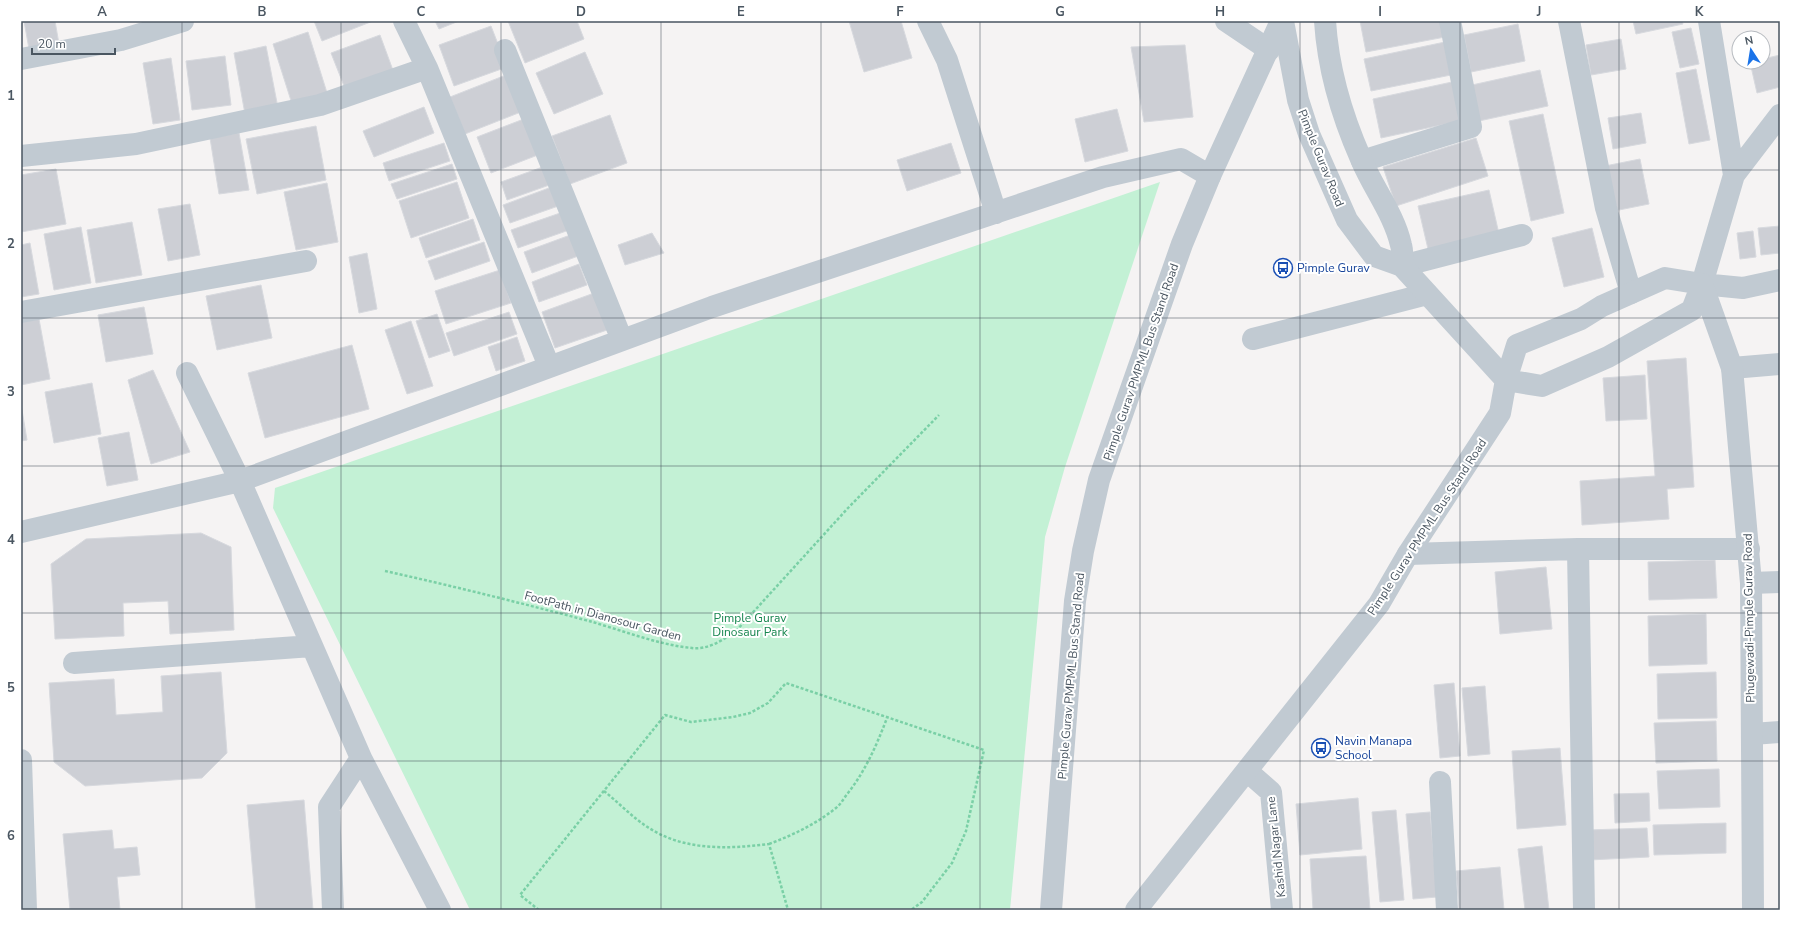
<svg xmlns="http://www.w3.org/2000/svg" width="1801" height="931" font-family="'Nunito Sans',sans-serif">
<rect width="100%" height="100%" fill="#f5f3f3"/>
<path fill="#c3f1d5" d="M1160,182L1065,467L1045,537L1010,910H470L273,508L275,488Z"/>
<path fill="#cdcfd5" stroke="#d7d9de" d="M24,21H55L59,44L29,49Z
M314,21H373L322,41Z
M435,21H459L439,29Z
M508,21H577L584,39L525,63Z
M849,21H901L912,58L864,72Z
M1360,21H1442L1445,37L1366,52Z
M1633,21H1682L1683,24L1636,34Z
M1518,24L1525,61L1471,72L1464,35Z
M491,26L507,67L454,86L439,45Z
M1691,28L1699,64L1680,68L1672,32Z
M308,32L328,96L293,107L273,44Z
M380,35L394,73L346,91L331,53Z
M1621,39L1626,69L1591,75L1586,45Z
M1445,42L1451,75L1371,91L1364,59Z
M1185,45L1193,117L1144,122L1131,47Z
M266,46L278,108L245,114L234,53Z
M585,52L603,94L554,114L536,73Z
M1780,55V87L1757,93L1750,62H1763V59Z
M225,56L231,105L192,110L186,61Z
M171,58L180,120L153,124L143,63Z
M1696,69L1710,140L1689,144L1676,73Z
M1540,70L1548,106L1479,121L1472,85Z
M511,73L526,110L465,134L450,97Z
M1452,82L1460,121L1381,138L1373,99Z
M424,107L434,133L374,157L363,131Z
M1117,109L1128,151L1085,162L1075,119Z
M1641,113L1646,143L1613,149L1608,118Z
M1543,114L1564,213L1531,221L1509,121Z
M610,115L627,163L570,184L552,136Z
M529,117L543,153L491,173L477,137Z
M316,126L326,180L257,194L246,139Z
M239,133L249,190L219,194L210,138Z
M1476,138L1488,176L1396,206L1383,167Z
M444,143L450,161L389,181L383,163Z
M951,143L961,173L907,191L897,160Z
M1640,159L1649,204L1614,211L1605,166Z
M452,164L457,179L397,199L391,184Z
M548,165L555,183L507,200L501,182Z
M56,169L66,224L21,232V175Z
M457,182L469,218L411,238L399,201Z
M327,183L338,242L296,250L284,192Z
M557,185L564,204L510,223L503,205Z
M1489,190L1499,234L1428,249L1418,206Z
M190,204L200,255L168,261L158,209Z
M566,211L572,229L518,248L511,230Z
M473,219L480,240L426,258L419,238Z
M132,222L142,275L96,283L87,230Z
M1780,226V253L1761,255L1758,228Z
M81,227L91,283L54,290L44,234Z
M1592,228L1604,277L1564,287L1552,238Z
M1753,231L1756,257L1740,259L1737,233Z
M652,233L664,253L625,265L618,245Z
M573,234L581,255L532,273L524,252Z
M484,242L490,261L435,280L428,261Z
M30,243L39,294L21,297V245Z
M367,253L377,309L359,313L349,257Z
M579,264L587,285L539,302L532,282Z
M500,270L511,303L446,324L435,291Z
M261,285L272,338L217,350L206,296Z
M597,292L610,329L555,348L542,312Z
M144,307L153,354L106,362L98,315Z
M509,312L517,334L454,356L446,333Z
M437,314L450,351L429,358L416,321Z
M39,319L50,379L21,385V322Z
M411,321L433,386L407,394L385,330Z
M517,337L525,361L496,371L488,347Z
M352,345L369,409L265,438L248,373Z
M1686,358L1694,487L1667,489L1669,519L1582,525L1580,481L1655,476L1647,361Z
M153,370L190,452L151,464L128,380Z
M1645,375L1647,419L1606,421L1603,378Z
M92,383L101,434L54,443L45,392Z
M21,404L27,440L21,441Z
M129,432L138,480L107,486L98,438Z
M201,533L231,547L234,630L170,634L168,601L123,603L124,636L55,639L51,564L86,539Z
M1715,560L1717,598L1649,600L1648,562Z
M1546,567L1552,629L1500,634L1495,572Z
M1706,614L1707,664L1649,666L1648,616Z
M221,672L227,753L202,778L85,786L54,762L49,683L114,679L116,715L163,712L161,676Z
M1716,672L1717,718L1658,719L1657,674Z
M1454,683L1460,756L1440,758L1434,685Z
M1485,686L1490,754L1468,756L1462,688Z
M1716,721L1717,761L1656,763L1654,723Z
M1560,748L1566,825L1517,829L1512,751Z
M1719,769L1720,807L1659,809L1657,771Z
M1649,793L1650,821L1615,823L1614,794Z
M1358,798L1362,849L1300,855L1296,804Z
M304,800L313,910H256L247,805Z
M1396,810L1404,900L1380,902L1372,812Z
M1430,812L1437,897L1413,899L1406,814Z
M1726,823V853L1654,855L1653,825Z
M1647,828L1649,857L1589,860L1588,830Z
M112,830L114,849L137,847L140,875L117,877L120,910H70L63,834Z
M1542,846L1549,910H1525L1518,849Z
M1366,856L1370,910H1313L1310,859Z
M1500,867L1504,910H1459L1456,871Z"/>
<g fill="none" stroke-linecap="round" stroke-linejoin="round">
<path stroke="#7ad0a6" stroke-width="2.5" stroke-dasharray="3 2" stroke-linecap="butt" d="M385,571C453,586 521,603 589,621C621,630 659,645 692,648C708,650 723,640 736,631L848,508L939,415
M604,791C619,803 633,818 649,828C685,851 728,849 769,844L788,910
M769,844C793,835 816,824 836,808C841,804 844,798 848,793C866,770 877,744 887,718
M539,910L520,895L665,715L691,722L733,717L750,713L768,703L786,683L984,750L966,831L952,863L922,902L911,910"/>
<path stroke="#c1cad2" stroke-width="22" d="M404,21L427,68L549,366
M928,21L947,60L996,213
M1226,21L1269,50
M1569,21L1606,208L1631,293
M1709,21L1734,175
M505,50L622,340
M21,59L121,40L183,21
M1780,115L1734,175L1702,284L1743,288L1780,280
M21,156L136,144L320,105L427,68
M1362,161L1471,127L1450,21
M1402,266L1522,235
M21,312L306,261
M1253,339L1427,294
M1732,368L1780,364
M187,373L240,481L361,758L440,910
M21,532L240,481L712,307L1103,177L1181,159L1210,176
M1578,549L1584,910
M1408,554L1578,549H1749
M1751,583L1780,582
M74,663L312,646
M1752,734L1780,732
M21,760L26,910
M1247,771L1271,792L1282,910
M1440,782L1447,910
M333,910L329,807L361,758"/>
<path stroke="#c1cad2" stroke-width="22" d="M1283,21L1298,100L1309,134L1347,220L1374,256L1402,266L1506,380
M1325,21C1328,68 1342,116 1361,159C1373,188 1394,214 1401,245C1403,251 1402,259 1402,266
M1702,284L1732,368L1751,583L1753,910
M1506,380L1542,386L1608,357L1692,310L1702,284
M1051,910L1075,601L1083,551L1099,480L1182,244L1210,176L1281,21
M1136,910L1379,604L1408,554L1500,413L1506,380L1517,345L1581,319L1602,306L1665,278L1702,284"/>
</g>
<path fill="none" stroke="#4a5661" stroke-width="1" stroke-opacity="0.55" d="M182,21V910M341,21V910M501,21V910M661,21V910M821,21V910M980,21V910M1140,21V910M1300,21V910M1460,21V910M1619,21V910M21,170H1780M21,318H1780M21,466H1780M21,613H1780M21,761H1780"/>
<defs>
<g id="bus-ring" transform="scale(1)"><circle r="9.5" fill="#fff" stroke="#1a4fb4" stroke-width="1.5"/><path d="M-5-6H5V4H4V6H2V4H-2V6H-4V4H-5ZM-3.5-4V0h7V-4ZM-3.5 1.2v1.5H-2V1.2ZM2 1.2v1.5H3.5V1.2Z" fill="#1a4fb4"/></g>
</defs>
<g fill-rule="evenodd">
<use href="#bus-ring" x="1283" y="268"/>
<use href="#bus-ring" x="1321" y="748"/>
</g>
<g text-anchor="middle" stroke-width="4" stroke-linejoin="round" paint-order="stroke">
<g font-size="12" fill="#4a5661" stroke="#fff">
<text transform="translate(1321 158) rotate(68)" y="4">Pimple Gurav Road</text>
<text transform="translate(1141 362) rotate(-71)" y="4">Pimple Gurav PMPML Bus Stand Road</text>
<text transform="translate(1427 527) rotate(-57)" y="4">Pimple Gurav PMPML Bus Stand Road</text>
<text transform="translate(603 616) rotate(15)" y="4">FootPath in Dianosour Garden</text>
<text transform="translate(1749 618) rotate(-91)" y="4">Phugewadi-Pimple Gurav Road</text>
<text transform="translate(1071 676) rotate(-85)" y="4">Pimple Gurav PMPML Bus Stand Road</text>
<text transform="translate(1276 847) rotate(-96)" y="4">Kashid Nagar Lane</text>
</g>
<g font-size="12" fill="#164399" stroke="#fff" text-anchor="start">
<text x="1297" y="272">Pimple Gurav</text>
<text x="1335" y="745">Navin Manapa<tspan x="1335" dy="14">School</tspan></text>
</g>
<g font-size="12" fill="#17864f" stroke="#fff">
<text x="750" y="622">Pimple Gurav<tspan x="750" dy="14">Dinosaur Park</tspan></text>
</g>
</g>
<rect width="1801" height="931" fill="none" stroke="#ffffff" stroke-width="44"/>
<g transform="translate(1751 50) rotate(348)"><circle r="19" fill="#ffffff" stroke="#b7bbc0"/>
<path d="M0-3L7 15L0 10L-7 15Z" fill="#1a73e8"/>
<text y="-6" font-size="11" font-weight="bold" text-anchor="middle" fill="#4a5661">N</text>
</g>
<path d="M32 48v6h83v-6" fill="none" stroke="#4a5661" stroke-width="2"/>
<text x="38" y="48" font-size="12" fill="#4a5661" stroke="#ffffff" stroke-width="3" paint-order="stroke">20 m</text>
<rect x="22" y="22" width="1757" height="887" fill="none" stroke="#4a5661" stroke-width="1.5"/>
<g font-size="13" text-anchor="middle" font-weight="bold" fill="#4a5661">
<text x="102" y="16">A</text>
<text x="262" y="16">B</text>
<text x="421" y="16">C</text>
<text x="581" y="16">D</text>
<text x="741" y="16">E</text>
<text x="900" y="16">F</text>
<text x="1060" y="16">G</text>
<text x="1220" y="16">H</text>
<text x="1380" y="16">I</text>
<text x="1539" y="16">J</text>
<text x="1699" y="16">K</text>
<text x="11" y="100">1</text>
<text x="11" y="248">2</text>
<text x="11" y="396">3</text>
<text x="11" y="544">4</text>
<text x="11" y="692">5</text>
<text x="11" y="840">6</text>
</g>
</svg>
